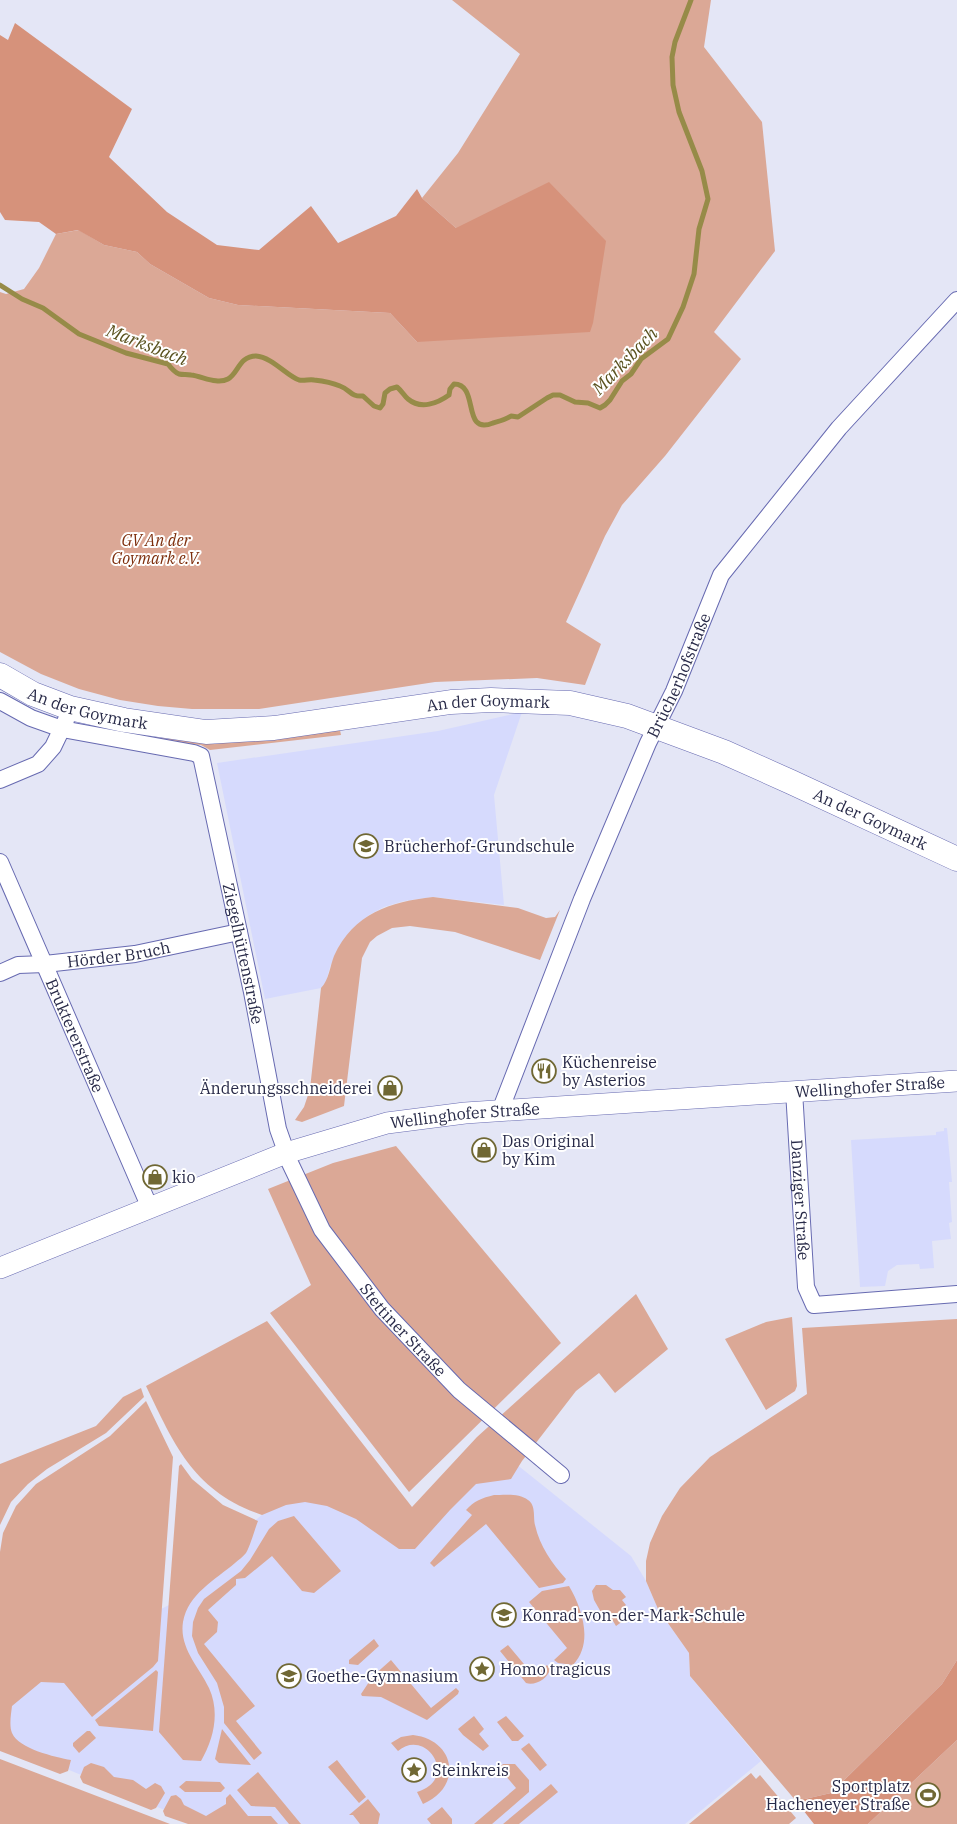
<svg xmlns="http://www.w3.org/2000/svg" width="957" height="1824" font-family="'IBM Plex Serif',serif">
<rect width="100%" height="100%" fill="#e4e6f6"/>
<path fill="#d6dafd" d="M522,712L494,795L504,905L433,897L404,901L384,907L369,915L351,930L338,948L330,967L326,982L321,988L265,999L217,763L438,731Z
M944,1128H947L952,1182H949L952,1222L949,1223L951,1239L932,1241L934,1268L920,1269L919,1264L897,1265L888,1271L885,1286L860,1287L851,1140L936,1135V1132L944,1131Z
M505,1455L631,1556L646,1581L658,1609L689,1653L690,1676L761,1761L685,1824H198L0,1741V1703L52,1664L181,1599L250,1525L277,1502L325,1496L403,1531Z"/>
<path fill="#dba896" d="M452,0H711L704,47L762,122L775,251L714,332L741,359L665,456L622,505L605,536L566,622L601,644L585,685L537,678L435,682L259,709H192L158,706L120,700L79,689L41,674L0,652V292L6,294L24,289L39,268L56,234L79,230L104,245L137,252L150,264L209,298L238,305L390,313L417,342L456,228L422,198L458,153L520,54Z
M96,726L152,737L200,742L340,730L341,735L210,750L201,745L152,739L96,728Z
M433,897L518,908L546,918L555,917L560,910L540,960L455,932L410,926L392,928L377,936L370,942L362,958L344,1106L302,1122L295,1120L304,1107L310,1089L321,988C329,980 330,966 334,956C354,913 390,902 433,897Z
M396,1146L561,1343L409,1492L270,1313L311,1285L268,1189L333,1163Z
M636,1294L668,1349L615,1393L599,1373L576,1391L522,1461L511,1479L476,1484L450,1510L415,1549H399L356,1519L327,1506L305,1502L286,1505L262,1515C193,1491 175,1446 146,1386L267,1321L412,1507L477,1437Z
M792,1317L797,1386L795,1391L766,1410L725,1339L766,1322Z
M957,1319V1660L942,1684L831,1793L796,1801L690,1676L689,1653L658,1609L646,1581V1561L650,1543L662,1516L680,1488L710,1457L807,1394L802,1328Z
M141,1388L144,1397L106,1433L47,1469L28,1484L11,1502L0,1525V1464L96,1426L123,1397Z
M146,1401L173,1457L158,1661L153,1667L92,1717L64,1683L41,1682L12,1706C11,1714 9,1726 12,1733C19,1749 55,1757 71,1760L68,1771L60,1774L0,1751V1552L3,1533L16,1506L36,1484L110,1436Z
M181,1464L192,1479L223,1505L258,1521C254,1531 251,1544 246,1553C243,1557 238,1560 235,1563C215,1580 188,1594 183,1622C179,1648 199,1667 209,1688C220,1712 214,1739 201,1761L183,1760L159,1732L179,1466Z
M494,1495C504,1495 519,1493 528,1500C536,1505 533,1517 535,1525C540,1547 552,1563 566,1579L563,1583L539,1588L486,1524L434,1567L430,1563L472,1515L466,1510C474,1501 482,1498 494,1495Z
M294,1516L341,1571L314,1593L302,1591L272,1556L245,1578L236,1579V1585L208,1610L218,1622L217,1632L204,1644L255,1706L236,1721L262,1753L254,1760L224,1723V1707L217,1683L198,1653L192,1636L193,1622L198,1608L204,1599L241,1571L250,1560L269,1529L278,1521Z
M596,1585H606L613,1590H620L626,1597L622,1600L626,1605L621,1609L625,1613L620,1617L623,1621L616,1626L613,1621H606L594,1600L592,1591Z
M569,1586C582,1608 594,1643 573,1665L558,1663L554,1660L567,1648L529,1602L542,1591Z
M374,1639L379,1646L358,1665L349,1664V1660Z
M508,1645L534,1676L547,1665L550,1669C548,1679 535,1686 526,1683L500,1651Z
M391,1660L431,1708L456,1688L459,1691L458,1694L427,1720L381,1697L362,1696L361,1694L373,1676Z
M156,1670L158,1672L153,1731L99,1726L95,1720Z
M474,1716L484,1729L479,1734L489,1746L483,1751L463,1735L458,1729Z
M506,1716L524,1736L518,1741H512L497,1722Z
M222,1729L251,1765L219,1763L215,1759Z
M87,1731H90L96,1738L79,1753L73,1746V1743Z
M413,1735C456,1740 463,1787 423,1804L417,1792C460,1779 426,1727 398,1751L391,1743L401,1737Z
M957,1740V1824H868Z
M529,1743L547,1765L540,1771L521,1749Z
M0,1759L170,1824H0Z
M337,1760L366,1797L359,1803L328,1767Z
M91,1763L104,1767L114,1777L133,1780L146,1789L155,1783L161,1786L165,1793L156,1808L151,1810L83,1783L80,1777L84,1767Z
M503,1764H515L529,1780V1792L492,1824H474L516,1788L499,1768Z
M258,1772L301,1824H289L275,1807L251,1806L237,1790Z
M751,1773L756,1779L760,1775L796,1818L789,1824H689Z
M186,1781L220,1782L225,1788L221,1792H185L179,1787Z
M551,1784L558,1792L519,1824H503Z
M230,1794L248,1816H271L278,1824H188L165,1816L163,1811L171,1796L176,1795L181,1799L184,1805L206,1816L226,1804V1798Z
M368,1799L380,1814L378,1824H360L353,1815H349Z
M442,1807L452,1819V1824H431L427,1819Z"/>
<path fill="#d6927b" d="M15,23L132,109L109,157L167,212L217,245L259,250L311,206L338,243L396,216L417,189L422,198L456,228L549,182L606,241L593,323L590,332L417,342L390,313L238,305L209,298L150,264L137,252L104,245L78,230L56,234L39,222L5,220L0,212V35L8,40Z
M957,1660V1740L868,1824H814L796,1801L831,1793L942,1684Z"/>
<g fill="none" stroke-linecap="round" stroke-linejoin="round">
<path stroke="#968b48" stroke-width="5" d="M0,285L22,299L43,308L79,334L126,353L168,364C171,368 174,372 179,374C183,375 187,374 191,375C202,376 217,385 228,379C238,374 239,356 256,356C272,357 287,376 299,380C304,381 310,379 314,380C323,381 333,383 340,386C351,390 350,397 363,396L374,406L380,408L383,404L385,393L390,389L397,387C402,391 404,396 408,399C421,410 438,403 449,395L450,389L454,384C480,384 461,436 493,423C500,421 505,420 511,416L518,417L547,398L553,395H560L575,402L588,403L600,408L605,405L610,400L622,381L631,374L641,359L668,339L683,307L694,274L699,229L708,199L702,171L679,112L673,85L672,57L675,42L691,0"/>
<g stroke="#676ab1" stroke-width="18">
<g id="minor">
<path id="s1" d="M0,701L31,718L62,729L194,753L201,756L252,992L278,1129L290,1163L322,1230L382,1309L459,1390L561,1475"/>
<path d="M0,780L38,764L53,747L66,720"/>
<path id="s2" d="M0,862L150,1208"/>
<path id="s3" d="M0,973L18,965L45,964L135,954L239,932"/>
<path id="s4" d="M794,1091L806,1287L814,1305L957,1294"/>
<path id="s5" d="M500,1111L582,899L648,743L674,691L721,575L839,428L957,300"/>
</g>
</g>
<g stroke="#676ab1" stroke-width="22">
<g id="tertiary">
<path id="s6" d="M0,1268L286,1153L387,1123L465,1113L957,1081"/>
</g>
</g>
<g stroke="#676ab1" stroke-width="25">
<g id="secondary">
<path id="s7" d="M0,675L33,694L70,708L124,720L206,732L274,728L451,702L491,700L570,703L627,716L724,752L791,782L957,859"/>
</g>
</g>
<use href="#minor" stroke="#fff" stroke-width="16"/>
<use href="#tertiary" stroke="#fff" stroke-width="21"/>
<use href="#secondary" stroke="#fff" stroke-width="24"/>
</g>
<defs>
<g id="school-ring" transform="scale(1.25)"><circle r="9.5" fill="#fff" stroke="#706834" stroke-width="1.5"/><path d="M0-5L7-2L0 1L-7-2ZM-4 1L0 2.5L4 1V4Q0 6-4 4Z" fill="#706834"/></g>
<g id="restaurant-ring" transform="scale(1.25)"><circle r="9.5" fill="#fff" stroke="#706834" stroke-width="1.5"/><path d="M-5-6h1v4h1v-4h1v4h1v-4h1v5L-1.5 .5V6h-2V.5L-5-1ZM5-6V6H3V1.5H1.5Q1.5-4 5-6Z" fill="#706834"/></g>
<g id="shop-ring" transform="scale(1.25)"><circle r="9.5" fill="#fff" stroke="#706834" stroke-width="1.5"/><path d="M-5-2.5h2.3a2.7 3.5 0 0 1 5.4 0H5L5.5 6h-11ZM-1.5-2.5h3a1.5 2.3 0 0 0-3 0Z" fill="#706834"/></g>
<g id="sight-ring" transform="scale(1.25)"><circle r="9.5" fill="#fff" stroke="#706834" stroke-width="1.5"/><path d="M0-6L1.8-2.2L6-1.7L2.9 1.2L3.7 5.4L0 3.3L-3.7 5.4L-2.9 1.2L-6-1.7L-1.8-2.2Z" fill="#706834"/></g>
<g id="stadium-ring" transform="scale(1.25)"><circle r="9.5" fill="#fff" stroke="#706834" stroke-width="1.5"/><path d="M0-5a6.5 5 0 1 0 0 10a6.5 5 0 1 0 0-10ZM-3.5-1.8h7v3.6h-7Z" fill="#706834"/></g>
</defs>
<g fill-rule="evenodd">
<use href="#school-ring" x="366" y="846"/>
<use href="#restaurant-ring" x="544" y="1071"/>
<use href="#shop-ring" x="390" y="1088"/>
<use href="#shop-ring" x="484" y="1150"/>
<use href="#shop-ring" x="155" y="1177"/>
<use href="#school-ring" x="504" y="1615"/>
<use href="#sight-ring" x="482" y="1669"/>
<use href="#school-ring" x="289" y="1676"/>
<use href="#sight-ring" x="414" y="1770"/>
<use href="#stadium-ring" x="928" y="1795"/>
</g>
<g text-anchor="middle" stroke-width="4" stroke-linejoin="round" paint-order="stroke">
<g font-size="16" font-style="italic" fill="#7d2d0b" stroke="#fff">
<text x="156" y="546">GV An der<tspan x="156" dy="18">Goymark e.V.</tspan></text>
</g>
<g font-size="16" fill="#282a48" stroke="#fff">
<text dy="6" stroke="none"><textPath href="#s5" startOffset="471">Brücherhofstraße</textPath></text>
<text dy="6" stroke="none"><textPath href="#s7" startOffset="500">An der Goymark</textPath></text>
<text dy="6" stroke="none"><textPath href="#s7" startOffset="95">An der Goymark</textPath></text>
<text dy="6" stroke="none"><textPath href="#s7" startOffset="905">An der Goymark</textPath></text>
<text dy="6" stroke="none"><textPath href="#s3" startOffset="121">Hörder Bruch</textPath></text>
<text dy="6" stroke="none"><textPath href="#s1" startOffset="412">Ziegelhüttenstraße</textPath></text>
<text dy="6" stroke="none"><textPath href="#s2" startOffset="189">Bruktererstraße</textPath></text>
<text dy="6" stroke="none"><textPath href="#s6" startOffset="898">Wellinghofer Straße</textPath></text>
<text dy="6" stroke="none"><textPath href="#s6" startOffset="492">Wellinghofer Straße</textPath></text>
<text dy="6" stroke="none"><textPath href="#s4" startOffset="109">Danziger Straße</textPath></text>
<text dy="6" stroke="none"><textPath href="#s1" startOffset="830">Stettiner Straße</textPath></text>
</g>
<g font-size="16" fill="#282a48" stroke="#fff" text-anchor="start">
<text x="384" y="852">Brücherhof-Grundschule</text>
<text x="562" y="1068">Küchenreise<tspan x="562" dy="18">by Asterios</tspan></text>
<text x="372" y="1094" text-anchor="end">Änderungsschneiderei</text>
<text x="502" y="1147">Das Original<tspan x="502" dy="18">by Kim</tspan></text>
<text x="172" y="1183">kio</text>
<text x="522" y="1621">Konrad-von-der-Mark-Schule</text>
<text x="500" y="1675">Homo tragicus</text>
<text x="306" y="1682">Goethe-Gymnasium</text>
<text x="432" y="1776">Steinkreis</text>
<text x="910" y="1792" text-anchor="end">Sportplatz<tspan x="910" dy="18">Hacheneyer Straße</tspan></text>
</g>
<g font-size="18" font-style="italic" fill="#5a521f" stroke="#fff">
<text transform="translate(147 345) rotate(21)" y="6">Marksbach</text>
<text transform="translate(625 361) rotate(-46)" y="6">Marksbach</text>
</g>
</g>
</svg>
